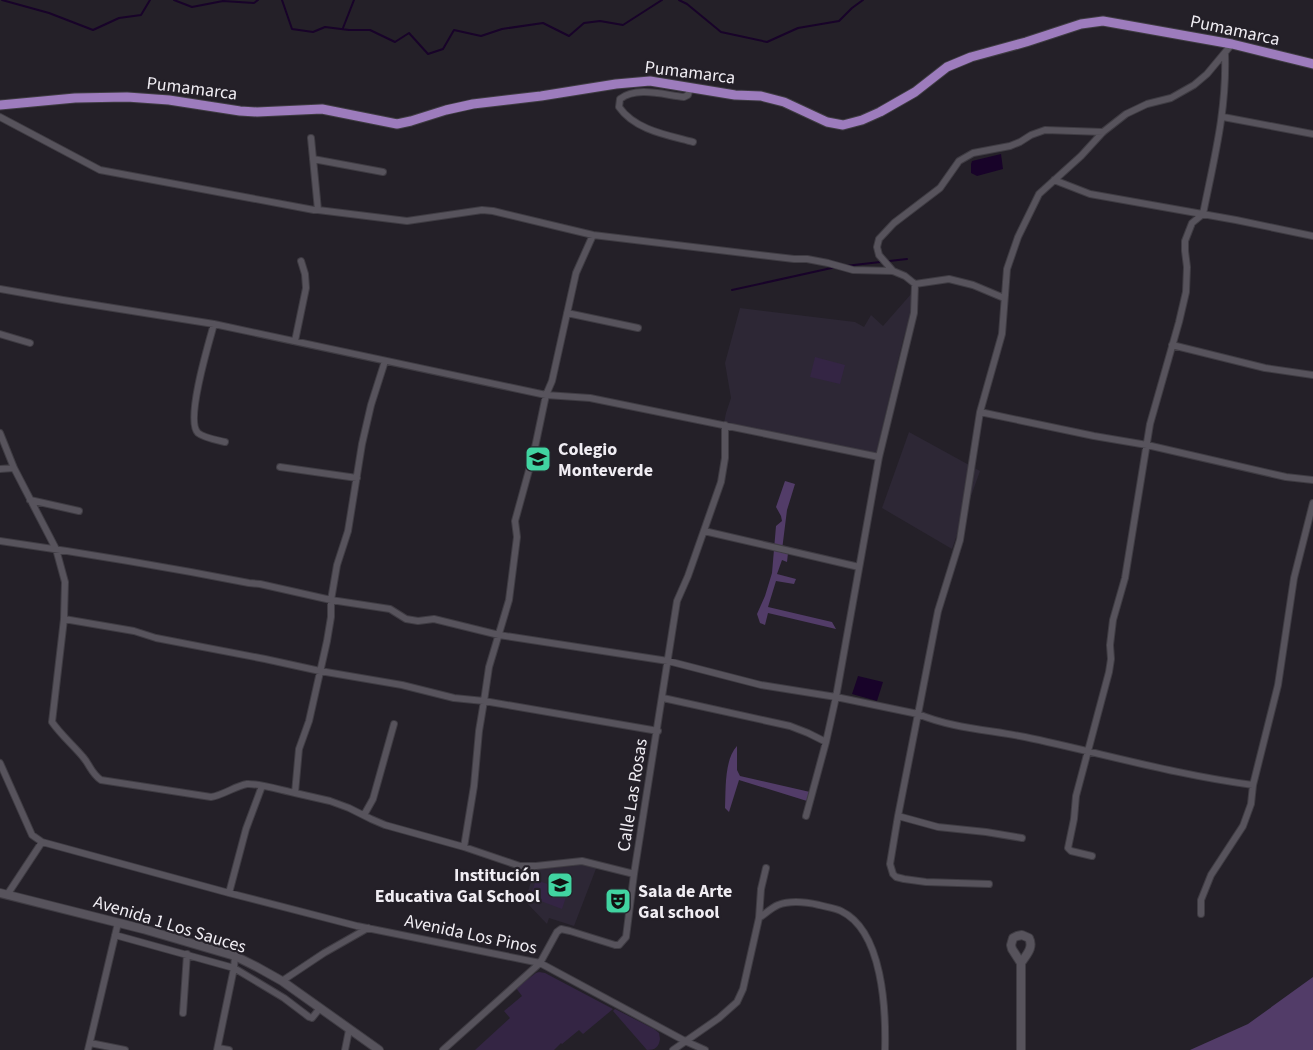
<svg xmlns="http://www.w3.org/2000/svg" width="1313" height="1050" font-family="'Source Sans 3',sans-serif">
<rect width="100%" height="100%" fill="#242028"/>
<path fill="#2d2735" d="M912,293L913,308L903,340L876,454L724,423L726,413L731,398L725,363L740,308L855,322L864,327L871,315L883,326Z
M909,432L980,471L952,549L882,508Z
M584,862L597,866L574,926L549,918L547,924L525,901L535,869L573,866Z"/>
<path fill="#342544" d="M815,357L845,365L840,384L810,377Z
M536,880L568,891L562,909L530,897Z
M539,972L545,973L613,1009L583,1034L579,1030L562,1044L561,1043L554,1050H475L510,1018L504,1011L522,996L516,988L536,973Z
M615,1009L654,1029L659,1033L660,1039C659,1047 655,1050 647,1050L613,1011Z"/>
<path fill="#523c68" d="M785,481L795,484L787,510L782,550L788,553L787,562L782,560L777,574L796,579L794,584L776,581L768,607L832,622L836,629L768,613L765,625L760,623L757,614L765,596L772,573L776,526L782,521L781,516L776,507Z
M737,746V770L740,776L810,792L807,801L739,780L729,812L725,808C726,790 724,760 737,746Z
M1313,977V1050H1190L1248,1024Z"/>
<path fill="#180329" d="M1001,154L1003,169L977,176L971,173V164L972,161Z
M858,676L883,682L877,701L852,694Z"/>
<g fill="none" stroke-linecap="round" stroke-linejoin="round">
<path stroke="#180329" stroke-width="2" d="M2,0L49,13L93,30L119,18L141,15L150,0
M174,0L192,7L223,1L254,3L258,0
M282,0L292,29L313,32L325,27L349,30H370L395,42L409,33L428,54L443,49L454,30L481,36L502,29L543,23L569,36L584,23L600,21L623,25L662,0
M679,0L687,4L721,32L767,42L798,28L839,21L852,8L863,0
M343,28L354,0
M845,266L907,259
M732,290L836,267"/>
<g stroke="#3f3c43" stroke-width="8">
<path id="minor" d="M690,88L688,95L684,97C664,95 637,86 620,99L619,107C635,130 667,135 693,142
M0,117L100,170L314,210H318L407,221L482,210L493,211L593,235L794,259H807L828,263L853,270L893,271L905,276L915,284L949,279L973,285L1004,298
M1223,117L1313,134
M311,138L318,210
M313,159L383,172
M1054,180L1090,194L1236,220L1313,236
M593,235L576,273L552,381L546,395L534,452L515,521L517,537L509,600L489,667L484,701L658,731
M893,271L879,255L877,247L879,239L894,223L940,188L959,161L973,153L1010,146L1020,142L1031,135L1045,130L1103,132
M0,289L63,300L214,324L546,395L590,398L879,457
M567,313L638,328
M214,324C209,342 185,421 198,433C204,438 217,440 225,442
M0,334L30,343
M295,341L306,288L305,274L301,261
M1172,345L1265,368L1313,375
M980,412L1094,436L1147,445L1286,477L1313,480
M0,433L14,468L56,549L65,582L64,619L52,722C61,735 73,745 83,757C90,765 91,773 101,780L211,797C224,795 235,786 247,784C257,783 284,791 295,793L299,749L309,721L327,641L331,617V600L337,565L348,531L362,444L371,405L385,361
M280,467L357,478
M0,469L14,468
M30,500L79,511
M704,531L859,567
M0,541C83,553 167,567 249,583L260,584L331,600L390,609L406,619L418,621L434,619L499,635L668,661L761,685L836,697L879,457L914,313L915,284
M64,619L134,631L156,638L265,659L320,671L402,685L454,698L484,701L479,731L474,786L464,847L385,825L371,819L349,808L330,801L295,793
M663,698L790,726L808,733L826,742L836,697L918,714L938,611L960,540L980,412L1002,334L1007,269L1018,237L1039,194L1081,156L1103,132L1126,114L1147,104L1171,98L1194,85L1207,74L1232,44
M0,763L32,835L42,842L229,893L357,926L540,963L685,1041L705,1050
M364,815L373,799L394,724
M806,816L826,742
M898,816L938,827L986,832L1022,838
M464,847L520,866H536L582,861L634,874
M1092,856L1071,851L1068,848L1074,819L1076,796L1109,672L1111,659L1110,645L1113,620L1125,578L1150,424L1179,322L1186,292L1187,267L1185,251V241L1192,223L1203,214C1214,159 1227,110 1225,53
M989,884L926,882L904,879L896,877L893,874L890,864L898,816L918,714C951,728 990,730 1025,737C1101,753 1176,775 1253,785
M229,893L246,829L262,786
M7,895L42,842
M1201,914V900L1211,875L1243,826L1251,804L1253,785L1278,685L1294,578L1313,503
M759,918L761,889L766,868
M115,935L234,968L284,998L309,1017L312,1018L320,1008
M282,981L324,953L368,928
M183,1013L187,954
M90,1043L125,1050
M218,1048L229,1050
M88,1050L118,923
M217,1050L234,968L235,956
M345,1050L349,1030
M443,1050L540,963L557,932L561,929L570,931L615,945H619L626,937L634,874L677,601L688,576L721,482L725,458V425
M673,1050L719,1018L737,1002L743,989L759,918C765,914 771,908 778,905C791,900 806,902 819,905C826,907 835,908 841,911C883,931 886,1010 885,1050"/>
</g>
<g stroke="#3f3c43" stroke-width="10">
<path id="tertiary" d="M0,893L143,929L235,956L257,967L282,981L379,1050
M1021,963C1026,955 1034,948 1029,938L1022,935L1017,936L1013,938L1011,945L1012,949L1021,963V1050"/>
</g>
<g stroke="#3f3c43" stroke-width="11">
<path id="primary" d="M0,105L75,98L127,97L169,100L240,111L257,112L322,109L397,124L411,121L446,110L473,104L541,96L616,84L650,81L735,95L761,96L784,102L827,122L843,125L862,120L880,112L915,92L947,67L971,57L1026,42L1081,24L1103,21L1232,44L1313,64"/>
</g>
<use href="#minor" stroke="#57535c" stroke-width="6"/>
<use href="#tertiary" stroke="#57535c" stroke-width="8"/>
<use href="#primary" stroke="#9d7cbd" stroke-width="9"/>
</g>
<defs>
<g id="school-square" transform="scale(1.35)"><rect x="-9" y="-9" width="18" height="18" rx="4" fill="#41d4a1" stroke="#242028"/><path d="M0-5L7-2L0 1L-7-2ZM-4 1L0 2.5L4 1V4Q0 6-4 4Z" fill="#111"/></g>
<g id="theatre-square" transform="scale(1.35)"><rect x="-9" y="-9" width="18" height="18" rx="4" fill="#41d4a1" stroke="#242028"/><path d="M-5-5.5Q0-4 5-5.5V0Q5 5 0 6Q-5 5-5 0ZM-3.3-2.5H-1v1.5H-3.3ZM1-2.5H3.3v1.5H1ZM-2.8 1Q0 5.5 2.8 1Z" fill="#111"/></g>
</defs>
<g fill-rule="evenodd">
<use href="#school-square" x="538" y="459"/>
<use href="#school-square" x="560" y="885"/>
<use href="#theatre-square" x="618" y="901"/>
</g>
<g text-anchor="middle" stroke-width="4.5" stroke-linejoin="round" paint-order="stroke">
<g font-size="18" fill="#f0edf3" stroke="#242028">
<text transform="translate(1235 30) rotate(12)" y="6">Pumamarca</text>
<text transform="translate(690 72) rotate(7)" y="6">Pumamarca</text>
<text transform="translate(192 88) rotate(7)" y="6">Pumamarca</text>
<text transform="translate(632 795) rotate(-81)" y="6">Calle Las Rosas</text>
<text transform="translate(170 924) rotate(17)" y="6">Avenida 1 Los Sauces</text>
<text transform="translate(471 934) rotate(12)" y="6">Avenida Los Pinos</text>
</g>
<g font-size="18" font-weight="bold" fill="#f0edf3" stroke="#242028" text-anchor="start">
<text x="558" y="455">Colegio<tspan x="558" dy="21">Monteverde</tspan></text>
<text x="540" y="881" text-anchor="end">Institución<tspan x="540" dy="21">Educativa Gal School</tspan></text>
<text x="638" y="897">Sala de Arte<tspan x="638" dy="21">Gal school</tspan></text>
</g>
</g>
</svg>
